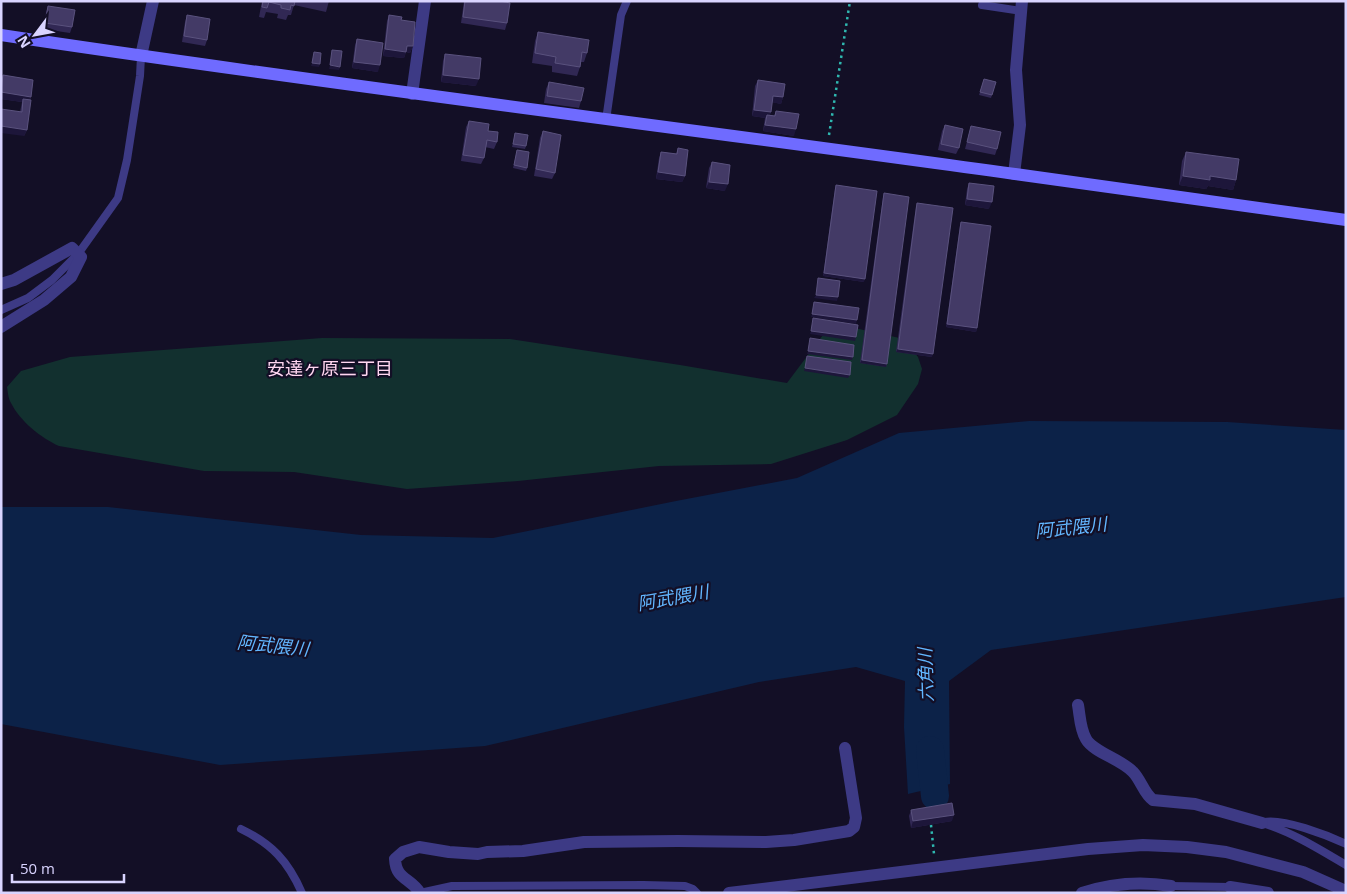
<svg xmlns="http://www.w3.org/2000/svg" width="1347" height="894" font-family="'Open Sans','Noto Sans JP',sans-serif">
<rect width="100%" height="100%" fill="#130f26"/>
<path fill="#12302f" d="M832,323L904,339L918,357L922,369L918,384L897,415L847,440L771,464L659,466L518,481L407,489L294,472L204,471L59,446C41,438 20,421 11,403C8,398 8,392 7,387L21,371L70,357L322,338L510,339L680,365L787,383Z"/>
<path fill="#0c2248" d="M1029,421L1227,422L1346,430V597L991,650L949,681L950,784L908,794L904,727L905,681L856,667L759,682L485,746L220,765L1,724V507H108L361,535L493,538L676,501L797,478L899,433Z"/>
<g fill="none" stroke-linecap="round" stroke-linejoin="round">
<path stroke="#0c2248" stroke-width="28" d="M930,750L935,796"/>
<path stroke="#2fb8b0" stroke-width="2.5" stroke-dasharray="2.5 4" stroke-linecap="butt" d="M829,135L850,1
M931,825L934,854"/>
<path stroke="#3d3a85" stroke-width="8" d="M982,5L1021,11
M606,120L621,15L627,1
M1,310L28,298L52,280L78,254L118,198L127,160L140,76L141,56
M1264,822C1283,818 1327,835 1346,844
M1262,823C1292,832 1319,849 1346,865
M241,829C272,844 288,861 302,893
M1171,886L1230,887L1232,888
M420,893L452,886L643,885L685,886L693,889L697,893"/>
<path stroke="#3d3a85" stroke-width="12" d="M141,56L153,1
M412,94L425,1
M1014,174L1020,125L1016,70L1022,1
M1,284L14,280L72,248L81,257L71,277L44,300L1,327
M1078,705C1080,716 1080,729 1086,739C1093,752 1121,759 1133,772C1141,780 1144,794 1153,800L1195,804L1262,823
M1230,887L1268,893
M420,893C410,877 396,880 395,859L403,852L419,847L449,852L478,854L487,852L523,851L584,842L678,841L766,842L794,840L849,831L854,827L856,818L845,748
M729,893L1088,849L1143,845L1187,847L1226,852L1303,872L1346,891
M1082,893C1112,883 1140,881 1171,886"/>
<path stroke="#6f6bff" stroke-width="12" d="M1,35C338,86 677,127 1015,174C1125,189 1235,205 1346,220"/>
</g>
<path fill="#312854" d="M262,1H329L326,12L294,5L291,15H288L286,20L277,18L278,14L266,12L264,18L259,17Z
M464,1H500L507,23L505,30L461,23Z
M48,6L72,27L70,33L43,29L46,13Z
M187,15L207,40L205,46L182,42L185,22Z
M389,15L401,20L413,46L410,53L406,52L404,58L383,56L387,21Z
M538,32L587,53L584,62H581L580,67L577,76L552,72V66L532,63L535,41Z
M357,39L378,72L352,68L355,45Z
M445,54L476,86L441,82L443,61Z
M3,75L31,97L30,100L27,130L24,136L20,112L22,102L1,99V79Z
M984,79L996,82L991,98L979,95Z
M758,80L783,97L781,104L772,102L770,115L774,116L776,111L794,136L763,131L765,118L752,116L755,86Z
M549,82L581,101L579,108L544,103L546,89Z
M469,121L488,131L497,142L494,149L485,147L484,158L481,164L461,161L466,127Z
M945,125L959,148L956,154L938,150L942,131Z
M971,126L997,149L995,155L965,149Z
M543,131L555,173L552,179L534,176L540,138Z
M515,133L526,146L525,149L512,147Z
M678,148L685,176L682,182L656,179L659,158L661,152L676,154Z
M517,150L527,168L526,171L513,168Z
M1186,152L1236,180L1233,190L1208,186L1206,189L1179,185L1182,161Z
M712,162L725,191L706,188L709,168Z
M969,183L989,209L965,205L967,189Z
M836,185L864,282L823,276L835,188Z
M884,193L887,364L886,367L860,363L883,197Z
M917,203L932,357L896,352L916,206Z
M961,222L977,328L976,332L946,327L960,225Z
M911,810L952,821L911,828L909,816Z"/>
<path fill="#1d163a" d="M407,46H413L410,53L406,52L404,58L383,56L385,49Z
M354,62L380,65L378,72L352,68Z
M312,63L320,64L319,67L311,66Z
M330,65L340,67L339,70L329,69Z
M443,75L479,79L476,86L441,82Z
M1,92L31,97L28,103L23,99L22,102L1,99Z
M773,96L783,97L781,104L771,102Z
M754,110L771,112L769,118L767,115L765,118L752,116Z
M765,125L796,129L794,136L763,131Z
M1,126L27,130L24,136L1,133Z
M658,172L685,176L682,182L656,179Z
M1183,176H1210L1236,180L1233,190L1208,186L1206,189L1179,185Z
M709,182L728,184L725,191L706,188Z
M967,199L992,202L989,209L965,205Z
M824,273L865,279L864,282L823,276Z
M816,295L838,297L837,301L814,298Z
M812,314L857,320L856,324L811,317Z
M947,324L977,328L976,332L946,327Z
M811,331L856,337L855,341L810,334Z
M898,349L933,354L932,357L896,352Z
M808,351L853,357L852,360L807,354Z
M862,360L887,364L886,367L860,363Z
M805,368L850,375L848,378L804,371Z
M954,815L952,821L911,828L913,821Z"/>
<path fill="#433a66" stroke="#5a527e" d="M263,1H295L294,6L291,5L290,10L281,8V5L269,2L267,8L262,7Z
M465,1H500L510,3L507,23L463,17Z
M48,6L75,10L72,27L45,23Z
M187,15L210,19L207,40L184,36Z
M389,15L402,17L401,20L415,22L413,46H407L406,52L385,49Z
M538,32L589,40L587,53L582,52L580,67L555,63L556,57L535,53Z
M357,39L383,43L380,65L354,62Z
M332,50L342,51L340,67L330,65Z
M314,52L321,53L320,64L312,63Z
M445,54L481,58L479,79L443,75Z
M3,75L33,80L31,97L1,92Z
M984,79L996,82L992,95L980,92Z
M758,80L785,84L783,97L773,96L771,112L754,110Z
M549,82L584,88L581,101L547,96Z
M23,99L31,100L27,130L1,126V109L22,112Z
M776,111L799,114L796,129L765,125L767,115L775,116Z
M469,121L489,124L488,131L498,132L497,142L487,140L484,158L463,155Z
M945,125L963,129L959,148L941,144Z
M971,126L1001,132L997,149L967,142Z
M543,131L561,135L555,173L536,169Z
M515,133L528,135L526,146L513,144Z
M678,148L688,150L685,176L658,172L661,152L677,154Z
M517,150L529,152L527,168L514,165Z
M1186,152L1239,159L1236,180L1210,176V180L1183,176Z
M712,162L730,165L728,184L709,182Z
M969,183L994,186L992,202L967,199Z
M836,185L877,191L865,279L824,273Z
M884,193L909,197L887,364L862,360Z
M917,203L953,208L933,354L898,349Z
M961,222L991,226L977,328L947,324Z
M818,278L840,281L838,297L816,295Z
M814,302L859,308L857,320L812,314Z
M813,318L858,325L856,337L811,331Z
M810,338L854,345L853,357L808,351Z
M807,356L851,362L850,375L805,368Z
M952,803L954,815L913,821L911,810Z"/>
<g text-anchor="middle" stroke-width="4.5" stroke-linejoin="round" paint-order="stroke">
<g font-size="18" fill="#ffd6f0" stroke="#130f26">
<text x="330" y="375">安達ヶ原三丁目</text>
</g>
<g font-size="18" font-style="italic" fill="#62b6ff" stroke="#130f26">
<text transform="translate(1071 528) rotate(-6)" y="6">阿武隈川</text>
<text transform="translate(673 598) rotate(-10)" y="6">阿武隈川</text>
<text transform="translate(273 646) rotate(6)" y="6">阿武隈川</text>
<text transform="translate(926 675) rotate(-92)" y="6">六角川</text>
</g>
</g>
<rect width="1347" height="894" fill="none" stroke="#d9d4ff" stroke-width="5"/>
<g transform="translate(35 35) rotate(238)" stroke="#130f26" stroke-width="4" paint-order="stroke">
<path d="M0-4L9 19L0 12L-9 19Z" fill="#d9d4ff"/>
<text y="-8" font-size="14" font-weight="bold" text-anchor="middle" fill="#d9d4ff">N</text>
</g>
<path d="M12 874v8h112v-8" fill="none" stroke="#d9d4ff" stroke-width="2.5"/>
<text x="20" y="874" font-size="15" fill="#d9d4ff" stroke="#130f26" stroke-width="4" paint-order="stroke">50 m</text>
</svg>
